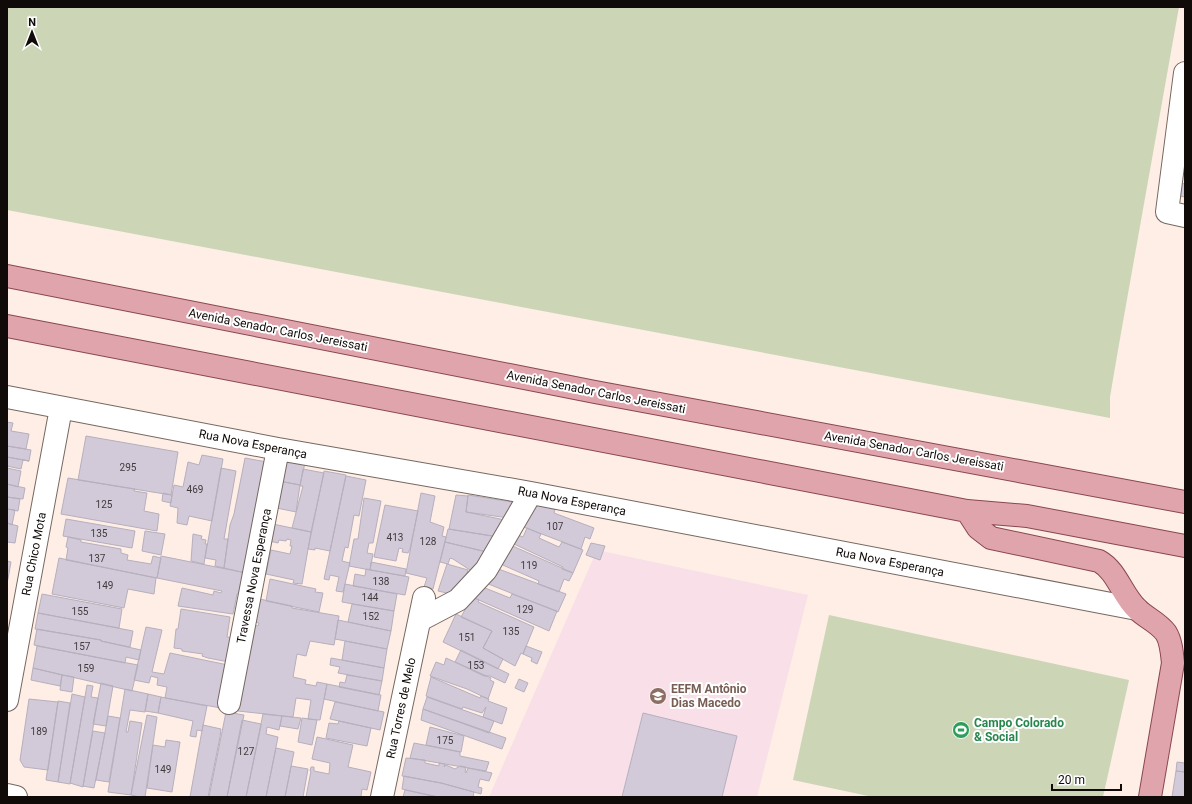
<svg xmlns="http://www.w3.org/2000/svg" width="1192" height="804" font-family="Roboto,sans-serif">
<rect width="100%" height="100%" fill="#feeee5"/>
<path fill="#f9dfe8" d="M597,550L808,595L757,797H489Z"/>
<path fill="#ccd6b7" d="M7,7H1179L1118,350L1110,397V418L7,210Z
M829,615L1129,680L1103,797H873L793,780Z"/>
<path fill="#d2cad8" stroke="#b6afbd" d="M1176,182L1185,184V197L1174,195Z
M7,422L13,423L11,431L29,434L26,449L7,446Z
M86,436L178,452L171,495L78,480Z
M7,446L31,450L29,461L7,457Z
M202,455L223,459L212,521L189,516L187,525L177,523L178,508L170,506L174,485L183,487L188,462L199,465Z
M7,457L29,461L23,460L21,469L7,466Z
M245,458L267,462L246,573L224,568L230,525L234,514Z
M283,459L305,463L300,485L279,481Z
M7,468L21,471L18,487L7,484Z
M221,468L236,471L224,539H228L224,568L215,566L216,560L205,558Z
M303,469L324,473L311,532L292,528L303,486H300Z
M324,471L346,475L330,551L315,548V550L308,549Z
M346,476L366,480L359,516L354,515L348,548L345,547L342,561L350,563L343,592L336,591L339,577L330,575L329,580L324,579Z
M68,478L135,489L134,491L147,493L144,511L159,514L157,531L61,514Z
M279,481L300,485L296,512L272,507Z
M7,484L25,488L23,499L7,497Z
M163,493L172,495L171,503L162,501Z
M421,493L435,496L430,522L444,527L442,536L446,537L433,589L424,587L427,578L406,573Z
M456,495L468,496L466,512L505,520L498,537L449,529Z
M468,495L512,502L509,518L466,512Z
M7,497L20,499L18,511L7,509Z
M364,498L381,501L373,543H369L367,553L373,554L370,570L349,566L354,539H358Z
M534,504L555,509L554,513L594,528L590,539L585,537L581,549L521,526Z
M385,505L418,511L410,549L408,553L402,552L403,549L399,548L396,561L374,557Z
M7,509L15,510L12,525L7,523Z
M66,519L135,531L132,548L63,536Z
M7,523L18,526L15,543L7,542Z
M268,523L311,532L302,584L293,583L294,580L266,574L271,550L290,554L292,546H290L291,540L287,539L286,541L279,540L278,543L265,540Z
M527,528L541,534L539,538L559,547L562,542L583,550L573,573L562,569L563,567L514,544L518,535L523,537Z
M448,529L499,537L495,554L445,542Z
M145,531L165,534L161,555L142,551Z
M193,534L202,536L201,539L206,540L205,544H207L204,564L191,561Z
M68,537L81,540V542L121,549V553L128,555L127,560L151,564L153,556L161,558L157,578L66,560L68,548L66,547Z
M445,542L487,552L480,573L470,570L453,559L450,558L448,564L440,562Z
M506,543L573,573L569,581L564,579L559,592L538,584L539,581L496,562Z
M591,543L605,546L600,560L586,555Z
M161,556L246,573L241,594H237L233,614L178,606L182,588L213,595L214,591L221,593L222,591L157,578Z
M59,558L156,578L154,594L128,589L124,608L52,594Z
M7,561L11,562L7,584Z
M371,562L406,569L405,576L370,570Z
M447,564L468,570L461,591L454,588L451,594L438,591Z
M493,567L566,594L558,612L486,583Z
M366,569L409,577L405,595L353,586L355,574L365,576Z
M270,579L316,589L315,592L323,593L319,612L266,601Z
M345,584L397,594L394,611L342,602Z
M475,584L510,598L512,594L557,611L549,631L472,597Z
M42,594L122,609L119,628L38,613Z
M472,597L479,600L478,602L534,627L523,654L521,653L515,666L483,648L492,631L461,617Z
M255,598L292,606V608L339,616L334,645L310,641L306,656L297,654L293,677L306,680L305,684L316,686L317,682L327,684L320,720L308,719L311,700L296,698L293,717L238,711L250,624L258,626L259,623L251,621Z
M352,604L394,611L391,631L348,622Z
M181,609L230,617L227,637L233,638L229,662L208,658L202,656L203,654L182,651V649L174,648L176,629H178Z
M38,613L133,631L130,647L101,641V640L35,629Z
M456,614L492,631L483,648L503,659L498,669L443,642Z
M338,620L391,631L387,649L335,639Z
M146,627L162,630L152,672L164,674L170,653L228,665L221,708L165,698L167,687L157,685L158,678L151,676L149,683L134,680Z
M37,629L101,640V641L141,650L139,660L126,657L125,663L34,645Z
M345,641L387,649L384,668L342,660Z
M37,646L138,665L132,691L33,668Z
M526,646L542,652L537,664L531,661L532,658L523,654Z
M461,650L509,674L505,683L490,676H484L455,662Z
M331,658L384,668L382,681L338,673L340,667L330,665Z
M446,658L491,678L490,680L494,682L488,699L467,689L430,676L436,662L444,665Z
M33,668L62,675L60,686L31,680Z
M62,675L74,677L72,692L60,690Z
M347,675L382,681L379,695L339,687L340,682L345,683Z
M431,677L480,698L481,696L489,699L488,701L507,708L502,724L483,717L486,707L482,713L463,707L462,709L426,696Z
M519,679L528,683L524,692L515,688Z
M101,683L113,686L106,726L93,724Z
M327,684L381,695L378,711L324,699Z
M87,685L93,686L91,697L98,698L83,787L70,783Z
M125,689L148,694L145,712L130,710L126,732H128L130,721L142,723L131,795L108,792Z
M72,694L85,697L70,784L58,782Z
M148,694L161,697L158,713L145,711Z
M161,697L207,706L202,731L197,730L196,737L190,736L193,721L158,713Z
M427,697L494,721L489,733L423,709Z
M29,699L58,702L48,770L24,767L20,760Z
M58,701L70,703L58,782L46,780Z
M335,702L384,712L380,730L330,719Z
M423,709L506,738L502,749L421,720Z
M226,712L244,715L227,797H209Z
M643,713L737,736L722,797H622Z
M263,714L282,716L279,730L267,727L266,734L278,737L266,797H246Z
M147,715L157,717L145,797H140L131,795Z
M108,716L120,718L109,782L96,780Z
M282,716L301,718L298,729L280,726Z
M302,718L317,720L312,745L298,742Z
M242,720L261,724V726L246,797H227Z
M339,721L371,728L367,746L326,738L329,723L338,724Z
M203,725L221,729L220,737L208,797H190Z
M430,727L464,736L461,752L426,745Z
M93,731L105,733L94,788L83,786Z
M317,737L353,745L348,767L371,772L367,790L362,789L361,797H306L311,771H310L311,767H314V771L329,774L330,763L312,759Z
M166,740L180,742L172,792L147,788L153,745L165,747Z
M414,743L460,752V756L489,762L486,771L410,758Z
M276,748L294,752L285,797H266Z
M406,758L425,760V763L439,766V763L445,764L444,767L446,765L455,769L460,766L466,767L465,772L466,773L468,768L492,773L489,781L480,779L478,787L482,788L481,794L441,783L402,776Z
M1177,762L1185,763V772L1176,771Z
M291,766L308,769L303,797H285Z
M1176,771L1185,772V797H1172Z
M404,776L441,783L474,792L473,797H438L402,789Z
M405,790L438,797H403Z"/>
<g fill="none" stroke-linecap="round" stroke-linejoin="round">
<g stroke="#766861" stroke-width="24">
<path id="minor" d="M1185,73L1167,212L1185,216
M7,397L278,449L531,493L1137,609
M420,620L458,600L486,570L531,493
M7,700L61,408
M229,703L278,449
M7,795L16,797
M382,797L424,598"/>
</g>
<g stroke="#8a4750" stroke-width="24">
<path id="major" d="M7,276L595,392L1185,502
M7,326L967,511L1027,516L1185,546
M967,511L978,528L991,538L1099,561C1117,571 1122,595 1137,609C1146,618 1158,622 1166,633C1171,641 1172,653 1173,663L1150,797"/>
</g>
<use href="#minor" stroke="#fff" stroke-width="22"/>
<use href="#major" stroke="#e0a4ad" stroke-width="22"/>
</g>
<defs>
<g id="school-disc" transform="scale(0.9)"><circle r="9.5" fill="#8d6e63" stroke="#fff"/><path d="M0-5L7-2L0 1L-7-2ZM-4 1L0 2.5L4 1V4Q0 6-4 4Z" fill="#fff"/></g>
<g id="stadium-disc" transform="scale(0.9)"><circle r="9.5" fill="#2e9e5b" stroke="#fff"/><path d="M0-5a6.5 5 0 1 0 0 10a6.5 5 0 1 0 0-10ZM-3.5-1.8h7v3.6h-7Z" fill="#fff"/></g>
</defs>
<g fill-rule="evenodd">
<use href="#school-disc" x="658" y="696"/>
<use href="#stadium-disc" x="961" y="730"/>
</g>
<g text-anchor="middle" stroke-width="4" stroke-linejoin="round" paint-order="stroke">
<g font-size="10" fill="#403b3d">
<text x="128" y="471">295</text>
<text x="195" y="493">469</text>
<text x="104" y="508">125</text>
<text x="555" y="530">107</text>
<text x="99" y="537">135</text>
<text x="395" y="541">413</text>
<text x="428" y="545">128</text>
<text x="97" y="562">137</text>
<text x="529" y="569">119</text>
<text x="381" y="585">138</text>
<text x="105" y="589">149</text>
<text x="370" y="601">144</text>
<text x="525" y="613">129</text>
<text x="80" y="615">155</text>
<text x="371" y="620">152</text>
<text x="511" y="635">135</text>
<text x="467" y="641">151</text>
<text x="82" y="650">157</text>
<text x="476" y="669">153</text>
<text x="86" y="672">159</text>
<text x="39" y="735">189</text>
<text x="445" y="744">175</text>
<text x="246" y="755">127</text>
<text x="163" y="773">149</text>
</g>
<g font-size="12" fill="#100b09" stroke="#fff">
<text transform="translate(278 330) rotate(11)" y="4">Avenida Senador Carlos Jereissati</text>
<text transform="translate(596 392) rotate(11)" y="4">Avenida Senador Carlos Jereissati</text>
<text transform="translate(253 444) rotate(11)" y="4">Rua Nova Esperança</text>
<text transform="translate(914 451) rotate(10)" y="4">Avenida Senador Carlos Jereissati</text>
<text transform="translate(572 501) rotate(11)" y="4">Rua Nova Esperança</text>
<text transform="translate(34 554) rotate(-79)" y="4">Rua Chico Mota</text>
<text transform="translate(890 562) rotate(11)" y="4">Rua Nova Esperança</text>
<text transform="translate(254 576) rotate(-79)" y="4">Travessa Nova Esperança</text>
<text transform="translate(401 708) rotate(-78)" y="4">Rua Torres de Melo</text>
</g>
<g font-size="12" font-weight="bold" fill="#785e54" stroke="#fff" text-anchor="start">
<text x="671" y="693">EEFM Antônio<tspan x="671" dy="14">Dias Macedo</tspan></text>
</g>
<g font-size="12" font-weight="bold" fill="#27864d" stroke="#fff" text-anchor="start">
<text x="974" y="727">Campo Colorado<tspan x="974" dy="14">&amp; Social</tspan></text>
</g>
</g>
<rect width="1192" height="804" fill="none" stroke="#100b09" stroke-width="16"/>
<g transform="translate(32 32)" stroke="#ffffff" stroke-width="3" paint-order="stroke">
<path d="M0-3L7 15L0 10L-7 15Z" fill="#100b09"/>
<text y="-6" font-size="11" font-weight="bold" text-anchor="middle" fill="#100b09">N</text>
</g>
<path d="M1052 784v6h69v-6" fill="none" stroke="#100b09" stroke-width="2"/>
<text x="1058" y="784" font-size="12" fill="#100b09" stroke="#ffffff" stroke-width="3" paint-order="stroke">20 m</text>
</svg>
